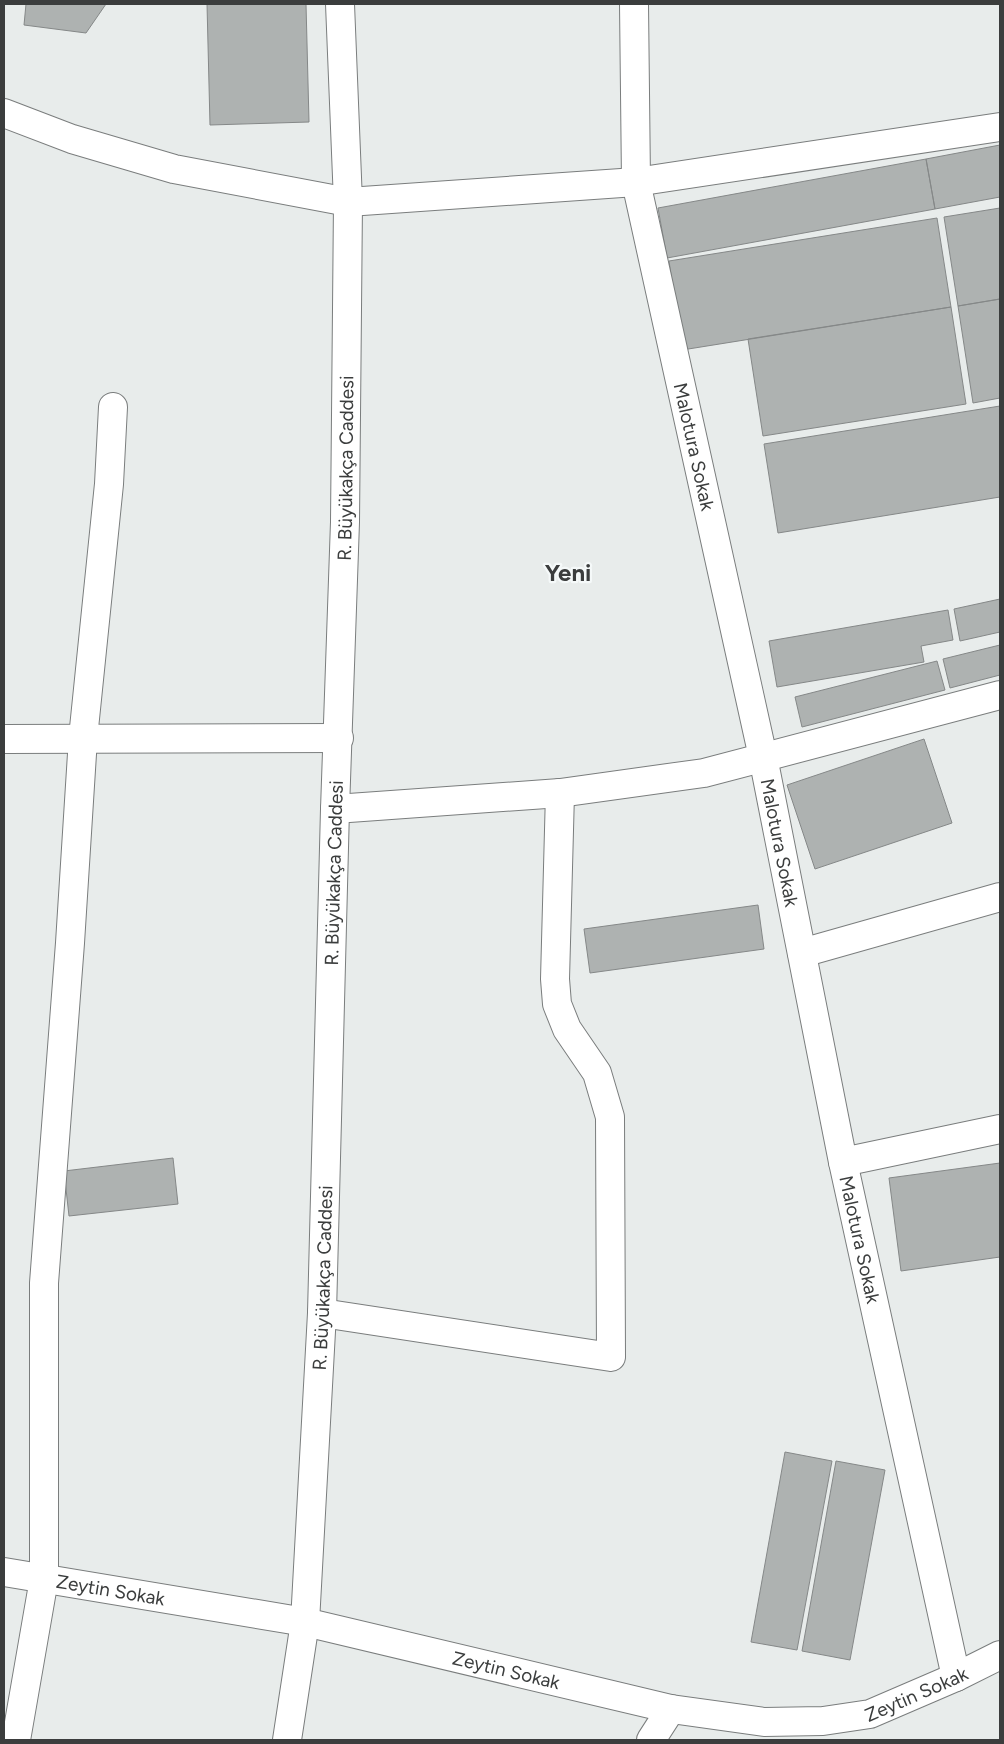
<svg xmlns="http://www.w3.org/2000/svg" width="1004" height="1744" font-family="Figtree,sans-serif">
<rect width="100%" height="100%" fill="#e8eceb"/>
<path fill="#aeb2b1" stroke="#858888" d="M26,4H106L86,33L24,25Z
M207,4H306L309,122L210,125Z
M1000,145V197L935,209L926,159Z
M926,159L935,209L667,258L658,208Z
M1000,208V299L958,306L944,217Z
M937,218L951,307L682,350L669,261Z
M1000,299V398L973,403L958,306Z
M951,307L966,404L763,436L748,339Z
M1000,406V497L778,533L764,444Z
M1000,599V632L960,641L954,609Z
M948,610L953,640L921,646L924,662L777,687L769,641Z
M1000,645V675L950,688L943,659Z
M937,661L945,690L802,727L795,697Z
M924,739L952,823L815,869L787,785Z
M758,905L764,949L590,973L584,929Z
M173,1158L178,1204L69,1216L64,1171Z
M1000,1163V1257L901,1271L889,1178Z
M785,1452L832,1461L797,1650L751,1642Z
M836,1461L885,1470L850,1660L802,1651Z"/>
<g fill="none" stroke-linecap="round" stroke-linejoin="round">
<g stroke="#7a7d7d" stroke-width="30">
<g id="street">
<path id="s1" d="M634,4L636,182L763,757L843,1162L956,1677"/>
<path d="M4,113L72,139L174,169L348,202L636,182L1000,127"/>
<path d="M4,739L339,738"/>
<path d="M335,809L560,793L704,773L1000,695"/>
<path d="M802,953L1000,897"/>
<path d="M843,1162L1000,1129"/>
<path d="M322,1313L611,1357L610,1117L597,1073L567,1029L557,1004L555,979L560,793"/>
<path id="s2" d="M4,1572L305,1622L671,1709L764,1722L823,1721L870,1714L956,1677L1000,1655"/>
<path d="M16,1740L44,1579V1283L70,943L83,738L109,484L113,407"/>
<path d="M651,1740L671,1709"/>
</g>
</g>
<g stroke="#7a7d7d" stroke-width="30">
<g id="secondary">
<path id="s3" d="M287,1740L305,1622L322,1313L335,809L345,522L348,202L340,4"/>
</g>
</g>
<use href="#street" stroke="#fff" stroke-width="28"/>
<use href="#secondary" stroke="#fff" stroke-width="28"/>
</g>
<g text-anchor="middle" stroke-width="4.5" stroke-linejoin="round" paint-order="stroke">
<g font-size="19" fill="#3b3d3d" stroke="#f5f9f9">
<text dy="7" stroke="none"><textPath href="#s1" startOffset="449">Malotura Sokak</textPath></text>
<text dy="7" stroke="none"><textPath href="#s3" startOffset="1274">R. Büyükakça Caddesi</textPath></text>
<text dy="7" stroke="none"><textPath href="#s1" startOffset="854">Malotura Sokak</textPath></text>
<text dy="7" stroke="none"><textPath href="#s3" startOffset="869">R. Büyükakça Caddesi</textPath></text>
<text dy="7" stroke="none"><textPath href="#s1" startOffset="1259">Malotura Sokak</textPath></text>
<text dy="7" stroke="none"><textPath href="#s3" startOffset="464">R. Büyükakça Caddesi</textPath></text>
<text dy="7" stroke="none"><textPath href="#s2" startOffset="108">Zeytin Sokak</textPath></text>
<text dy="7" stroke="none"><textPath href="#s2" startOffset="512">Zeytin Sokak</textPath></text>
<text dy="7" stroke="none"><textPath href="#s2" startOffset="932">Zeytin Sokak</textPath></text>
</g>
<g font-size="24" font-weight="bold" fill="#3b3d3d" stroke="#f5f9f9">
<text x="568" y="581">Yeni</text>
</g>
</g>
<rect width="1004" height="1744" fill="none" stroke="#3b3d3d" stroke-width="10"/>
</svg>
